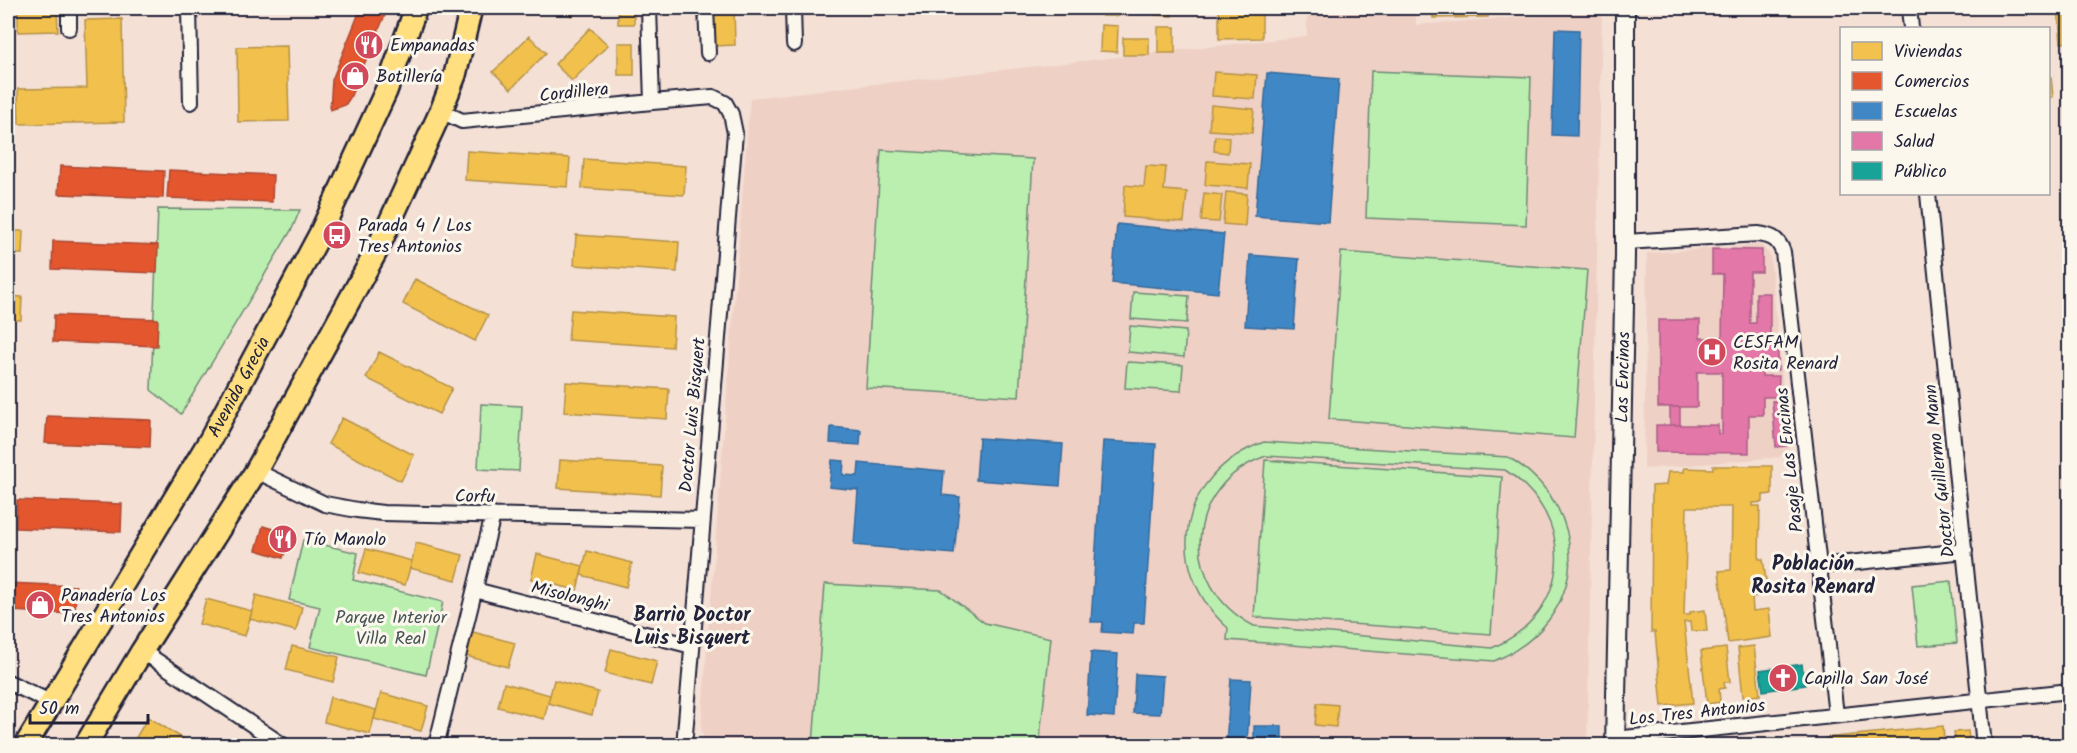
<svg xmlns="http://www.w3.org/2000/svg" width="2077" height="753" font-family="Kalam,sans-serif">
<rect width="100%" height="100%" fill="#f4e0d5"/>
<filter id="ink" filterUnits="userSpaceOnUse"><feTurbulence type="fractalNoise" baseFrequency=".0167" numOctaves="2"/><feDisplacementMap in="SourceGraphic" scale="12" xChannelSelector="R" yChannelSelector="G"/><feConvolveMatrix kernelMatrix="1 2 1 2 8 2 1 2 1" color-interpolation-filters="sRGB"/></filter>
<g filter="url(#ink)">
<path fill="#efd0c5" d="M1307,8H1416V25L1602,11L1587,745L705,746L701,727L750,98L1307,36Z
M1761,245L1770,255L1789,448L1780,457L1644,469L1647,253Z"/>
<path fill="#bbefaf" stroke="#6e8875" stroke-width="1.5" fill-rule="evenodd" d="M1371,71L1531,77L1526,225L1366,218Z
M881,150L1033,159L1019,397L866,388Z
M158,209L300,210L292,229L181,414L151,390Z
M1341,252L1587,270L1574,438L1329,419Z
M1133,292L1189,296L1187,323L1131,319Z
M1130,326L1186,331L1184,357L1128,352Z
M1127,362L1183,365L1181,391L1125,388Z
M481,404L522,406L519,471L478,469Z
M1264,442L1508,457C1596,509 1589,622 1494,661L1227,640L1228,628C1161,568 1178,473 1264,442ZM1266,456L1505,470C1578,517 1573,613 1492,648L1254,626C1177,586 1184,485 1266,456Z
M1265,460L1502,477L1491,634L1254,617Z
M303,540L358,553L353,580L443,602L426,675L310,647L320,607L289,600Z
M1951,581L1957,643L1918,646L1912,585Z
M825,584L941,590L985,623L1051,638L1039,745H813Z"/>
<path fill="#f2c14e" stroke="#b49148" stroke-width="1.5" d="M18,8H57L58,31L18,32Z
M563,8H579L571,16Z
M618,8H634V24H618Z
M713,8H734L735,45L714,46Z
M1102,8H1119V16H1102Z
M1156,8H1172V16L1155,15Z
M1219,8H1262V38L1219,39Z
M1433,8H1488V17L1433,18Z
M2058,8H2070V42L2061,43Z
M122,19L124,122L19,124L18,89L87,88L85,20Z
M1101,25L1118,26L1117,52L1100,51Z
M1158,27H1175V53H1158Z
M590,28L608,45L572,81L555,64Z
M529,36L546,53L511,89L493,72Z
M1123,38H1149V55H1123Z
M618,43H634V75H618Z
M287,46L289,121L238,122L237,47Z
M1214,72L1257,75L1255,99L1212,96Z
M2048,77H2051L2053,97L2048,98Z
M1211,105L1254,109L1252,133L1209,130Z
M1215,136L1229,137L1228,153L1214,151Z
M467,151L570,158L568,187L465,180Z
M584,159L686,166L684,195L582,188Z
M1207,161L1250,164L1248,188L1205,185Z
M1146,166L1166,167L1164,190L1187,192L1184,222L1123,217L1125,185L1144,187Z
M1226,192L1247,194L1245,226L1223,224Z
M1204,193L1222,195L1219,222L1201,221Z
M8,231H23L22,254H8Z
M576,235L679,242L677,272L574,265Z
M415,279L488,315L475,341L403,304Z
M8,296L22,297L21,320H8Z
M571,310L674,317L672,347L568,340Z
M379,352L452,388L439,414L366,378Z
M566,382L669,389L667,419L564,412Z
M342,418L414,455L401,481L328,444Z
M560,460L662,466L660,495L558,488Z
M1713,466H1772V494L1763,495V502L1753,503V506H1760L1759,559H1763L1768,594L1752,597L1753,611L1769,609L1772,637L1728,643L1719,571L1731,570L1732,507H1687L1684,615H1690V612L1705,610L1707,631H1691L1690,622H1684L1693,703L1662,706L1655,632H1651L1652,486L1666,485L1668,472H1684V468L1713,469Z
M416,543L463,555L456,580L410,568Z
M366,549L412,561L405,585L359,573Z
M587,551L632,563L626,587L581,575Z
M537,554L583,566L577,590L531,579Z
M256,595L302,607L296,631L250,619Z
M206,599L252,611L245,636L199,624Z
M469,631L515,643L508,667L462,655Z
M292,646L339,657L333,682L286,670Z
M1754,646L1760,695L1743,697L1738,648Z
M1726,648L1730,682H1724L1725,688L1719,689L1720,702L1707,704L1701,651Z
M611,649L657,661L651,685L605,673Z
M554,680L598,692L592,715L548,703Z
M504,683L550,695L544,719L498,707Z
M381,693L428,706L421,731L374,719Z
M330,697L376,710L370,734L324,722Z
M1317,703L1338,705L1336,727L1315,725Z
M148,717L195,746H131Z
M1943,726L1944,740L1885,746H1826L1825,738Z
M1968,731L1970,746H1956L1954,732Z"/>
<path fill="#e4572e" stroke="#aa4732" stroke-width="1.5" d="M361,8H388L350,98L345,105L330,110L332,80Z
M60,166L164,171L163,198L58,194Z
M169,170L273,175L272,202L167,198Z
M53,241L158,245L157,273L52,269Z
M54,315L158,319L157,346L53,342Z
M47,416L151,420L150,447L45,443Z
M17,500L122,504L121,532L16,528Z
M263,526L290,534L283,558L256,550Z
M8,583L76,586L75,614L8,611Z"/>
<path fill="#3f88c5" stroke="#36699c" stroke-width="1.5" d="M1555,29L1579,30L1577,136L1552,135Z
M1267,73L1339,79L1328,222L1255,216Z
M1117,224L1224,234L1218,293L1112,283Z
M1250,255L1299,259L1294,329L1245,326Z
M831,427L861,430L860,445L830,443Z
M979,438L1063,444L1060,486L976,480Z
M1103,441L1156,444L1144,623H1134L1133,634L1102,632L1103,622H1091Z
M832,460L844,461L843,475L858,476L859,463L944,471L942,495L960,497L954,554L854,545L858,490L829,487Z
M1091,652L1118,654L1114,717L1087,715Z
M1135,674L1163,676L1160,714L1133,713Z
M1231,679L1251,680L1247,744L1226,743Z
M1254,726H1282V746H1254Z"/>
<path fill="#e377a8" stroke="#a95e87" stroke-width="1.5" d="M1712,249L1762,250V272H1750V323H1756V293H1770V335H1764V344H1778V370H1762V376H1779L1778,397H1763V415H1749V453L1656,452V425H1718V434H1722V372H1697V407H1658V320H1700V338H1722L1723,274H1712Z
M1783,400L1787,446L1776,447L1772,401Z
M1670,407H1680V425H1670Z"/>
<path fill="#17a398" stroke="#1a7c7c" stroke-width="1.5" d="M1802,664L1805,685L1763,691L1760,670Z"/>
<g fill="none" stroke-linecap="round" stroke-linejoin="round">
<g stroke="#22223b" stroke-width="18">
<path id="street" d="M189,8L191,102
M649,8L652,102
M706,8L708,53
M793,8L794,44
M1909,8L1911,28
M69,28V8
M441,111L462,121L652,102L713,97L725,103L731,114L735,133L684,746
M1928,194L1984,746
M1625,242L1758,234C1771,236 1778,238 1783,252L1836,715
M256,471L325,504L357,510L383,513L702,520
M1819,566L1965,551
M475,590L692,646
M142,651L284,746
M8,682L50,702
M1615,739L2070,691
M436,746L493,515"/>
</g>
<g stroke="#22223b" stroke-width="22">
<g id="secondary">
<path id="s1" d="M1615,746L1625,255V8"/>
</g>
</g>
<g stroke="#22223b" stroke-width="26">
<g id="primary">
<path id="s2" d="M25,746L210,440L320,234L386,91L416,8"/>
<path d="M85,746L142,651L256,471L377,250L441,111L455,75L471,8"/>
</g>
</g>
<use href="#street" stroke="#fbf7ec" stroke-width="14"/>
<use href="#secondary" stroke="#fbf7ec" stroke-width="18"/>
<use href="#primary" stroke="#ffdf80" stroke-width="21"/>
</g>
</g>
<defs>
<g id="restaurant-disc" transform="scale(1.5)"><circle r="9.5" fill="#d1495b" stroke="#fbf7ec"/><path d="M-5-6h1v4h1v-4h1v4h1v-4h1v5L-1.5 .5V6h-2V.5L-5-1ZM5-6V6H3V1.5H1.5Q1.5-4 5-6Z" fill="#fff"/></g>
<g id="shop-disc" transform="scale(1.5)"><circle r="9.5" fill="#d1495b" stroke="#fbf7ec"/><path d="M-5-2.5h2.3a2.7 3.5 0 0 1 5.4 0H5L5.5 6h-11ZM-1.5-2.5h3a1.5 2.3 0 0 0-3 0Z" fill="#fff"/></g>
<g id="bus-disc" transform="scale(1.5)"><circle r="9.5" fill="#d1495b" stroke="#fbf7ec"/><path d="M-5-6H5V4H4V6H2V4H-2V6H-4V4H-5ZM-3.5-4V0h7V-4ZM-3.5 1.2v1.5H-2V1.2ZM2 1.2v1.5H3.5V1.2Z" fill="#fff"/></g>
<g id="hospital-disc" transform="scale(1.5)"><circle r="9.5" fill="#d1495b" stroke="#fbf7ec"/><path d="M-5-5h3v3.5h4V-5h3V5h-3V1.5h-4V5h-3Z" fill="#fff"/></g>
<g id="church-disc" transform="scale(1.5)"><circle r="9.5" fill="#d1495b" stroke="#fbf7ec"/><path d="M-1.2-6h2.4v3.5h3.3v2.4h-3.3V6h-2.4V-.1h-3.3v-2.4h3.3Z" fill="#fff"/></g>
</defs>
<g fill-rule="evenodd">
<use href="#restaurant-disc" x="369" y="45"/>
<use href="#shop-disc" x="355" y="76"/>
<use href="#bus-disc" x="337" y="235"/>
<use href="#hospital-disc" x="1712" y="352"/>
<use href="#restaurant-disc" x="283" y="539"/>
<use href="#shop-disc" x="40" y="605"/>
<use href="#church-disc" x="1783" y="678"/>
</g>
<g text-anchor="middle" stroke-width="6" stroke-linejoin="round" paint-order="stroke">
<g font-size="18" fill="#22223b" stroke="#fbf7ec" text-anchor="start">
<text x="390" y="51">Empanadas</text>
<text x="376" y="82">Botillería</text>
<text x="358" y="231">Parada 4 / Los<tspan x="358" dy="21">Tres Antonios</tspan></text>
<text x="1733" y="348">CESFAM<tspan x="1733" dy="21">Rosita Renard</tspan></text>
<text x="304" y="545">Tío Manolo</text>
<text x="61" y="601">Panadería Los<tspan x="61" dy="21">Tres Antonios</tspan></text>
<text x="1804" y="684">Capilla San José</text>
</g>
<g font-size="18" fill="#22223b" stroke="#fbf7ec">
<text transform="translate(574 92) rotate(-6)" y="6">Cordillera</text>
<text dy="6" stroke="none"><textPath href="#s1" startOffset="369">Las Encinas</textPath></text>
<text dy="6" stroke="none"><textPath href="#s2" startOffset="418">Avenida Grecia</textPath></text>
<text transform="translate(692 415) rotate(-85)" y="6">Doctor Luis Bisquert</text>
<text transform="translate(1789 460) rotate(-96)" y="6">Pasaje Las Encinas</text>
<text transform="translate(1939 471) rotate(-96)" y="6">Doctor Guillermo Mann</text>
<text transform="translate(475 496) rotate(1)" y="6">Corfu</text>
<text transform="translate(570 596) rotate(14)" y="6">Misolonghi</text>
<text transform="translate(1697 712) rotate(-6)" y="6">Los Tres Antonios</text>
</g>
<g font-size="18" fill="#485558" stroke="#fbf7ec">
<text x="391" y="623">Parque Interior<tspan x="391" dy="21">Villa Real</tspan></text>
</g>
<g font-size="20" font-weight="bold" fill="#22223b" stroke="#fbf7ec">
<text x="1813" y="570">Población<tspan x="1813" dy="23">Rosita Renard</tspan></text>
<text x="692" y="621">Barrio Doctor<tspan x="692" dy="23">Luis Bisquert</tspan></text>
</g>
</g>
<rect width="2077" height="753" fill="none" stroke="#fbf7ec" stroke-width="30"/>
<rect x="15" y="15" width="2047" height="723" fill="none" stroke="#22223b" stroke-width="2" filter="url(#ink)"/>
<rect x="1840" y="27" width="210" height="168" fill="#fbf7ec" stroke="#a4a2a5" stroke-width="1.5"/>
<rect x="1852" y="42" width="30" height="18" fill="#f2c14e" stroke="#a4a2a5" stroke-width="1.5"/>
<text x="1894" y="57" font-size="18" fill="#22223b">Viviendas</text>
<rect x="1852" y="72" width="30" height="18" fill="#e4572e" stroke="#a4a2a5" stroke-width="1.5"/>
<text x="1894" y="87" font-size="18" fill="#22223b">Comercios</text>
<rect x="1852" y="102" width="30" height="18" fill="#3f88c5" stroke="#a4a2a5" stroke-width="1.5"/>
<text x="1894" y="117" font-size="18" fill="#22223b">Escuelas</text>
<rect x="1852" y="132" width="30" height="18" fill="#e377a8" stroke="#a4a2a5" stroke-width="1.5"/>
<text x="1894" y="147" font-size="18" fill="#22223b">Salud</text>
<rect x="1852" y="162" width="30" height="18" fill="#17a398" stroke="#a4a2a5" stroke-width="1.5"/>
<text x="1894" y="177" font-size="18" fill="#22223b">Público</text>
<path d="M30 714v9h118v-9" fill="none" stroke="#22223b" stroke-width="3"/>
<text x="39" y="714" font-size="18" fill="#22223b" stroke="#fbf7ec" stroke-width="4.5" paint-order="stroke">50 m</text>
</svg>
